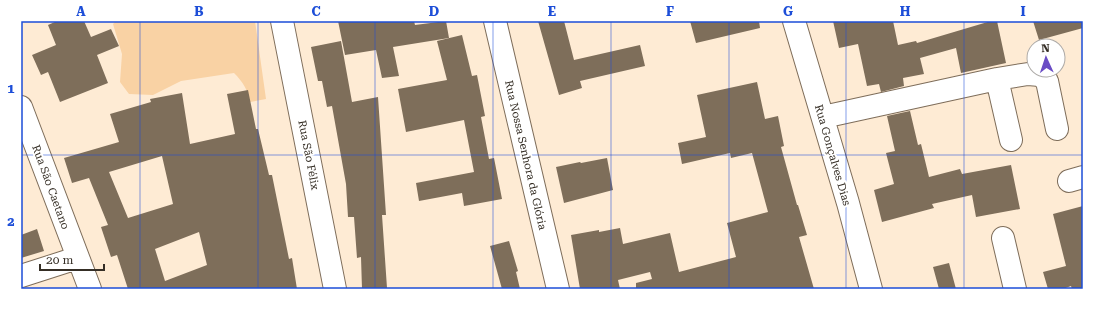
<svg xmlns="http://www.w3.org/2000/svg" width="1104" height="310" font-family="'Roboto Serif',serif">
<rect width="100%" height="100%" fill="#feebd4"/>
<path fill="#f9d2a4" d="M116,21H255L266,99L250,102C248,90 243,82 234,73L181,81L153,95L129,94L120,82L122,54L113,24Z"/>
<path fill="#7e6e5a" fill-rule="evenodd" d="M57,21H84L91,37L111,29L119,46L97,55L108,83L60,102L48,72L41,75L32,55L56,45L48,25Z
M338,21H414L415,25L446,21L449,38L393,47L399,76L382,78L376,50L345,55Z
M538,21H564L574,60L640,45L645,66L580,81L582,88L559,95Z
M690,21H759L760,28L696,43Z
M833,21H893L898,45L916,41L917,43L991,21H997L1006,63L961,73L956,48L920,58L924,74L903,78L904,86L881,92L879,84L867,86L858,44L839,48Z
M1033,21H1083V28L1039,40Z
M462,35L472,76L477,75L485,116L481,117L489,159L494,158L502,199L464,206L462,193L419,201L416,183L474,172L464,120L406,132L398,89L447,80L437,41Z
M341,41L352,102L378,97L386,215H382L387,288L362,289L361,257L357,258L354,217H348L346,184L332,106L327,107L322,81H318L311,47Z
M757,82L765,119L778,116L784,146L781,147L797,205H798L807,235L799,237L814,289H636V283L652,279L650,272L618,280L620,289H580L571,235L599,230V232L620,228L623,244L670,233L679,272L736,257L727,223L768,212L752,153L731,158L730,153L682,164L678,143L706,137L697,95Z
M248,90L256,129H258L269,175H272L289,259L292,258L297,289H128L117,255L111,257L101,227L108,225L89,178L72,183L64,158L119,142L110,114L151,102L150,99L182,93L190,144L235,134L227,94ZM162,156L173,204L128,218L109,172ZM199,232L207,265L165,281L155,249Z
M910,111L918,145L921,144L929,177L960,169L962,174L1011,165L1020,209L976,217L972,195L932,204L934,208L882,222L874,190L894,184L886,153L895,151L887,116Z
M607,158L613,190L564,203L556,167L580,162L581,163Z
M1083,206V289H1072L1071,286L1063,289H1048L1043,272L1066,266L1053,214Z
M37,229L44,251L21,258V235Z
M509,241L518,271L516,272L520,289H502L490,246Z
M949,263L956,289H939L933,267Z"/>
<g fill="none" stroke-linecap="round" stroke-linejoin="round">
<g stroke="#7e6d5a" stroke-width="24">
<path id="minor" d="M282,21L335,289
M495,21L558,289
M794,21L848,203L871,289
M997,79L1011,140
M21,107L90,289
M823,117L997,79L1028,74L1040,75L1047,81L1057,129
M1069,181L1083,177
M1003,238L1015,289
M21,276L77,258"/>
</g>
<use href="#minor" stroke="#fff" stroke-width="22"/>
</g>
<path fill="none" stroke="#1d4ed8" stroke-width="1" stroke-opacity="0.55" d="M140,21V289M258,21V289M375,21V289M493,21V289M611,21V289M729,21V289M846,21V289M964,21V289M21,155H1083"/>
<g text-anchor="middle" stroke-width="4" stroke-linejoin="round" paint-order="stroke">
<g font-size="11" fill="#352e25" stroke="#fff">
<text transform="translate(309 155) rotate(79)" y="4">Rua São Félix</text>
<text transform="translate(526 155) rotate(77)" y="4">Rua Nossa Senhora da Glória</text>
<text transform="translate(833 155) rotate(74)" y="4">Rua Gonçalves Dias</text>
<text transform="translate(51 187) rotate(70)" y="4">Rua São Caetano</text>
</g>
</g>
<rect width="1104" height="310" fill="none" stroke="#ffffff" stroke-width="44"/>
<g transform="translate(1046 58) rotate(357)"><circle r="19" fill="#ffffff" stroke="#aeaba8"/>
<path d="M0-3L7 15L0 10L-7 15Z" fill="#6a4cc5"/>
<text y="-6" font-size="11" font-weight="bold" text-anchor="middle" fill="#352e25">N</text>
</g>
<path d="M40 264v6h64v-6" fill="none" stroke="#352e25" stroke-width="2"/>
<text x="46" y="264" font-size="12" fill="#352e25" stroke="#ffffff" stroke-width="3" paint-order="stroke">20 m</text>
<rect x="22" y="22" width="1060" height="266" fill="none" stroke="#1d4ed8" stroke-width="1.5"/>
<g font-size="13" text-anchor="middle" font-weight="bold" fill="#1d4ed8">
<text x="81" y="16">A</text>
<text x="199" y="16">B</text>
<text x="316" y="16">C</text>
<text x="434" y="16">D</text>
<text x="552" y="16">E</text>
<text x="670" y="16">F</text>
<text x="788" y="16">G</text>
<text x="905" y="16">H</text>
<text x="1023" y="16">I</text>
<text x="11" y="93">1</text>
<text x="11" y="226">2</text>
</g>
</svg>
